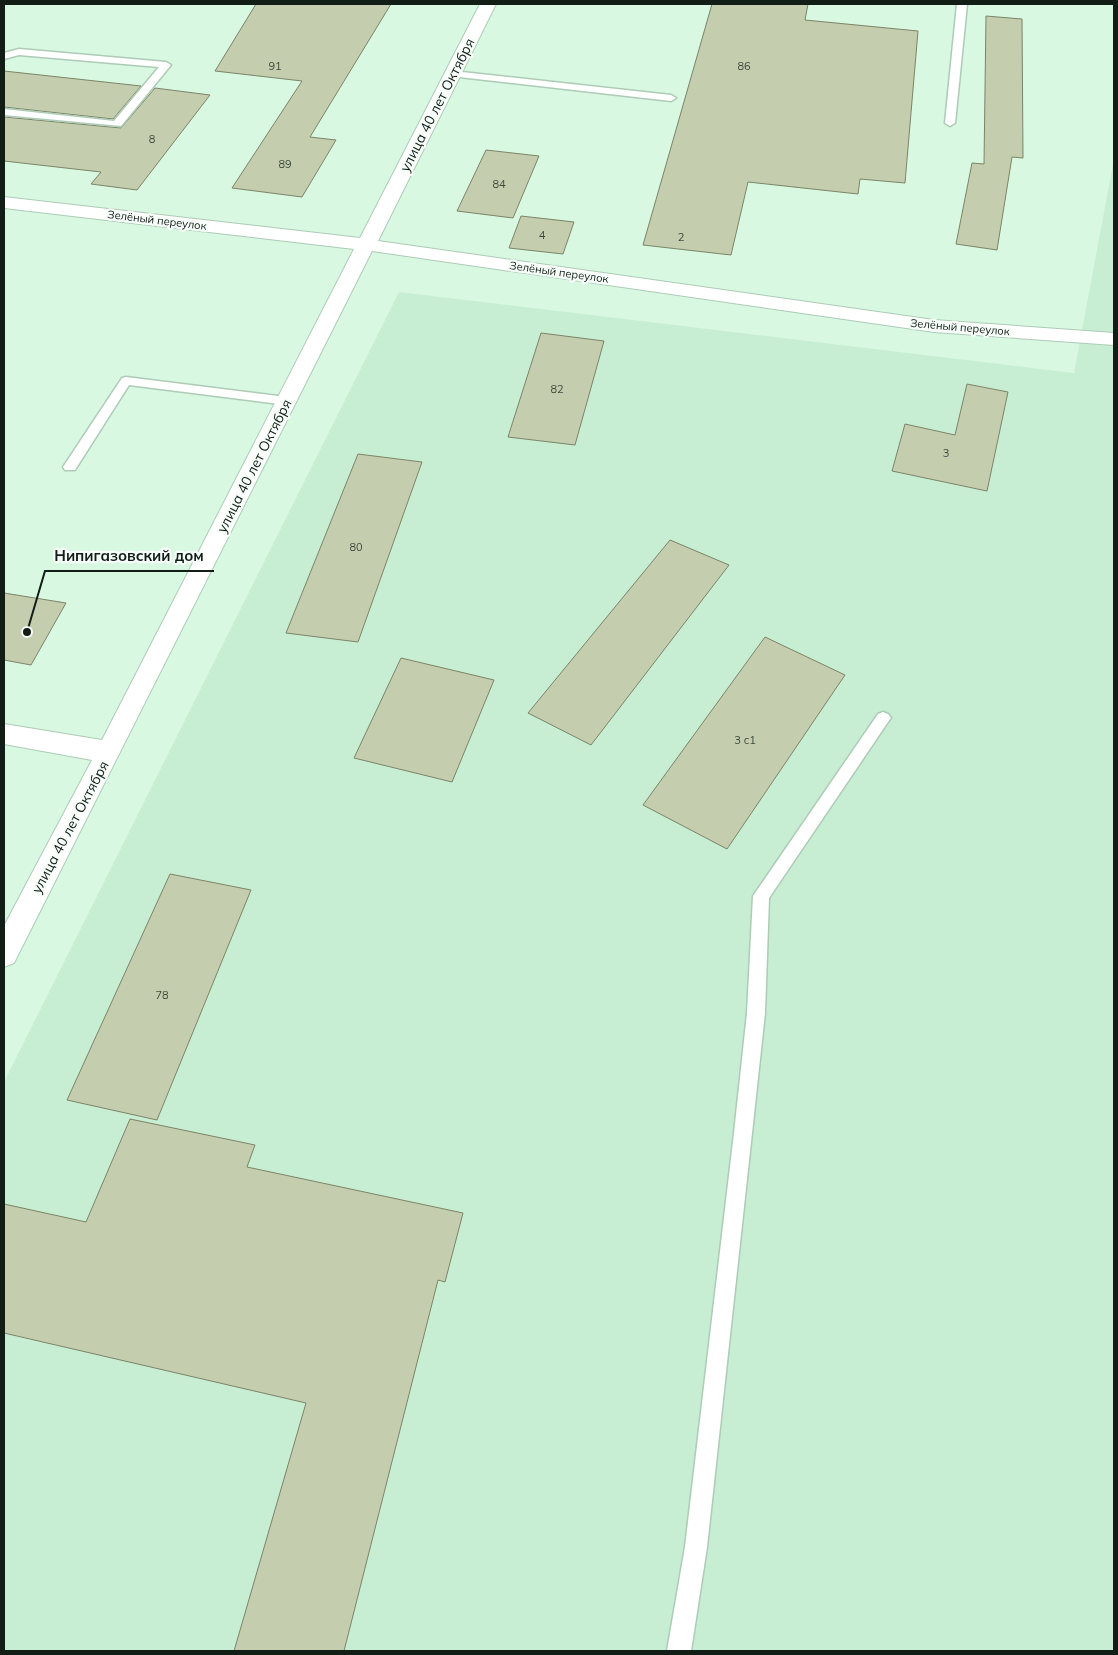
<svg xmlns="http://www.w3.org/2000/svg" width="1118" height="1655" font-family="Mulish,sans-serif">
<rect width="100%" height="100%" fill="#d8f8e2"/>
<path fill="#c7eed3" d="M1114,159V1651H4V1082L399,292L1074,373Z"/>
<path fill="#c4cdae" stroke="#7c8467" d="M256,4H391L310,137L336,140L302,197L232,188L302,81L215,71Z
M712,4H808L805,20L918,31L905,183L860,179L858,194L748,182L731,255L643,245Z
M986,16L1022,19L1023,158L1012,157L997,250L956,244L972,163L984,164Z
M4,71L141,86L113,119L4,107Z
M155,88L210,95L137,190L91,184L101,172L4,161V117L121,128Z
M486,150L539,156L513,218L457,211Z
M521,216L574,222L563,254L509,248Z
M541,333L604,341L575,445L508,437Z
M967,384L1008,392L987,491L892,471L905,424L955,435Z
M358,454L422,462L358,642L286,633Z
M670,540L729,565L591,745L528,713Z
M4,593L66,603L31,665L4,660Z
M765,637L845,675L727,849L643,805Z
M401,658L494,680L452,782L354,758Z
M170,874L251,890L157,1120L67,1100Z
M130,1119L255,1145L247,1167L463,1213L445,1282L438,1280L344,1651H234L306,1403L4,1333V1204L86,1222Z"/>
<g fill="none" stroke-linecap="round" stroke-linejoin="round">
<g stroke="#adcbb6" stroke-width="3">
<path id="service" d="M957,4H967L955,123L950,126L945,123Z
M19,49L166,62L171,65L121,126L4,115V109L114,121L159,67L19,55L4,59V53Z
M453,71L671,95L676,98L671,101L450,76L448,74Z
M126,377L287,397L293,401L287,405L129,385L75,470H65L63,467L65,464L122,378Z
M883,712L888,714L891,718L888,722L769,898L765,1013L752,1133L707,1547L691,1651H667L685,1547L734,1133L747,1013L753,896L878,714Z"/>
</g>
<g stroke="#adcbb6" stroke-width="2">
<path id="minor" d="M480,4H496L378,241L934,320L1114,333V345L934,332L372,251L14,963L4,967V926L92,760L4,744V724L102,740L354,249L4,208V197L360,238Z"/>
</g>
<use href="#service" fill="#fff" fill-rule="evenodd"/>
<use href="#minor" fill="#fff" fill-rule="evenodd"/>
</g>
<g text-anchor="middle" stroke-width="4.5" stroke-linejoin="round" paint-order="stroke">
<g font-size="11" fill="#3e493c">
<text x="275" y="70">91</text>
<text x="744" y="70">86</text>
<text x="152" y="143">8</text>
<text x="285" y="168">89</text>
<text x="499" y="188">84</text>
<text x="542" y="239">4</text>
<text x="681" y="241">2</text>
<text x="557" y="393">82</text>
<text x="946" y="457">3</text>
<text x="356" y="551">80</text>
<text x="745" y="744">3 с1</text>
<text x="162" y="999">78</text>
</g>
<g font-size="11" fill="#121d16" stroke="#f7fdf9">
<text transform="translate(157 220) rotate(7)" y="4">Зелёный переулок</text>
<text transform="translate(559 272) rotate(8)" y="4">Зелёный переулок</text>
<text transform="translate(960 327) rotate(5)" y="4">Зелёный переулок</text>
</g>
<g font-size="14" fill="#121d16" stroke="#f7fdf9">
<text transform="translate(437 105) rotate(-63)" y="5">улица 40 лет Октября</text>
<text transform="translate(254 466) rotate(-63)" y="5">улица 40 лет Октября</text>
<text transform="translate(70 827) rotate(-62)" y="5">улица 40 лет Октября</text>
</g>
</g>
<path fill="none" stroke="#121d16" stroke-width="2" d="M27 632L45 571H214"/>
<circle fill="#121d16" stroke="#f7fdf9" stroke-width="2" cx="27" cy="632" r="5"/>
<g font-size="15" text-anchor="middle" font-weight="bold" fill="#121d16" stroke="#f7fdf9" stroke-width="4.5" stroke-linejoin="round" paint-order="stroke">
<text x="129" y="561">Нипигазовский дом</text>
</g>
<rect width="1118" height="1655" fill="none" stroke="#121d16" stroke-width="10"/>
</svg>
